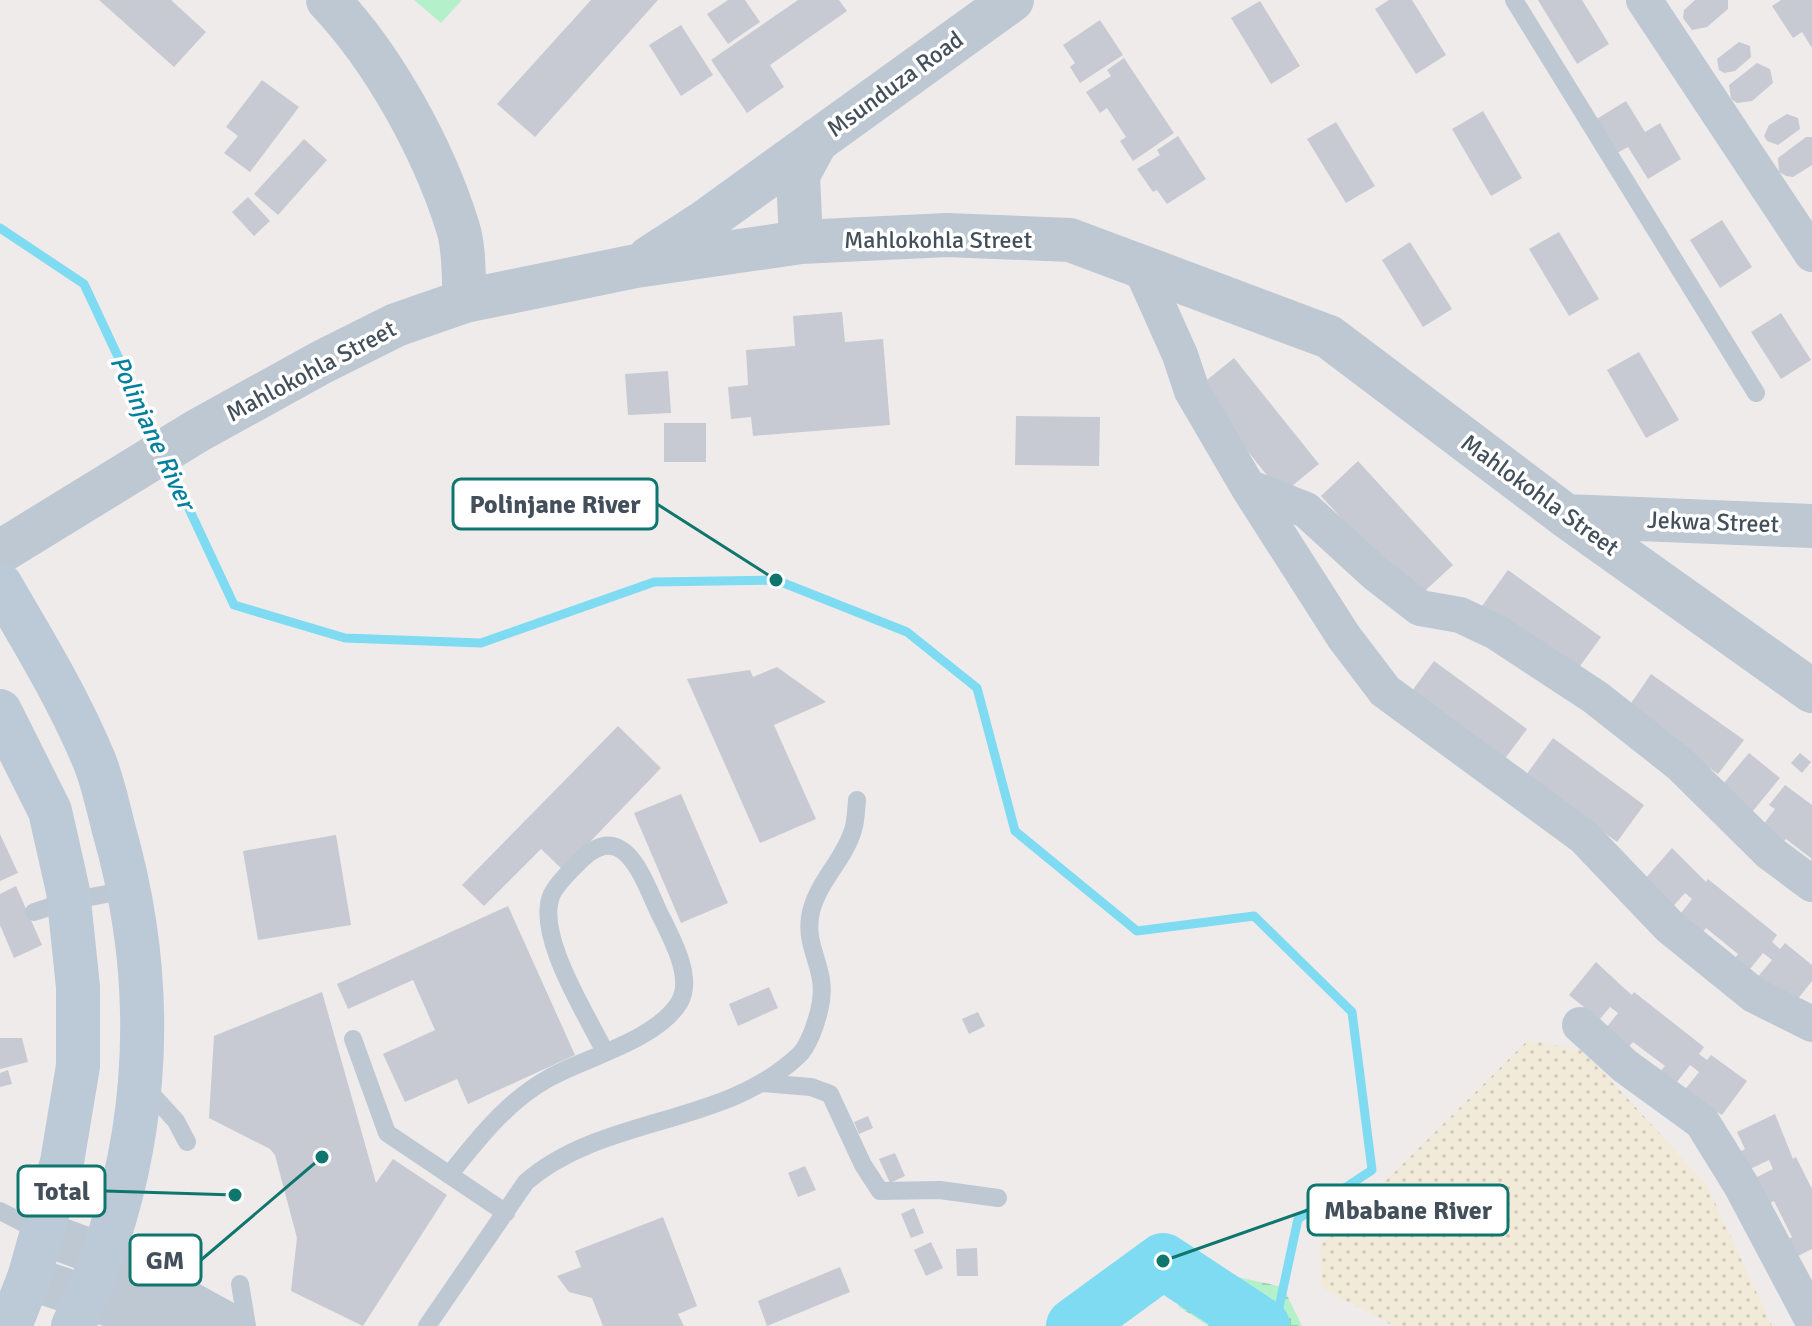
<svg xmlns="http://www.w3.org/2000/svg" width="1812" height="1326" font-family="Signika,sans-serif">
<defs>
<pattern id="wetland-marsh" width="20" height="14" patternUnits="userSpaceOnUse" patternTransform="scale(2)"><rect width="20" height="14" fill="#b4f1cb"/><path d="M1 5h8M5 5V1M11 12h8M15 12V8" fill="none" stroke="#9cd0b1"/></pattern>
<pattern id="sand-dots" width="8" height="8" patternUnits="userSpaceOnUse" patternTransform="scale(2)"><rect width="8" height="8" fill="#f2ead9"/><path d="M2 2h.1M6 6h.1" fill="none" stroke="#d1cabc" stroke-width="1.8" stroke-linecap="round"/></pattern>
</defs>
<rect width="100%" height="100%" fill="#efebeb"/>
<path fill="url(#wetland-marsh)" d="M1163,1261L1283,1287L1302,1326H1209L1179,1307Z"/>
<path fill="url(#sand-dots)" d="M1528,1040L1584,1051L1707,1185L1772,1326H1393L1322,1288L1320,1246Z"/>
<path fill="#b4f1cb" d="M414,0H462L441,23Z"/>
<g fill="none" stroke-linecap="round" stroke-linejoin="round">
<path stroke="#7edbf2" stroke-width="9" d="M0,228L84,284L157,440
M168,464L234,605L345,638L481,643L654,582L776,580L907,632L977,688L1015,831L1137,931L1254,916L1352,1012L1372,1170L1298,1219L1275,1326"/>
<path stroke="#7edbf2" stroke-width="56" d="M1074,1326L1163,1261L1262,1326"/>
</g>
<path fill="#c7cad2" d="M99,0H171L206,32L174,67Z
M591,0H658L535,137L497,104Z
M728,0H745L760,22L728,44L707,14Z
M798,0H839L847,11L770,65L784,87L747,113L711,60Z
M1389,0H1412L1446,55L1416,74L1375,9Z
M1538,0H1582L1609,44L1577,64Z
M1695,0H1728V9L1707,27L1692,30L1683,18L1684,10Z
M1781,0H1812V48L1802,32L1793,38L1772,6Z
M1260,1L1300,66L1271,84L1231,18Z
M1100,20L1123,55L1080,83L1070,67L1075,63L1063,45Z
M681,25L713,75L681,96L649,45Z
M1739,42L1750,46L1751,57L1735,71L1724,73L1719,70L1717,59Z
M1124,58L1174,133L1133,161L1120,141L1126,137L1107,108L1100,113L1086,92L1111,76L1107,70Z
M1757,63L1770,69L1773,83L1752,101L1737,103L1731,99L1729,85Z
M262,80L299,107L250,172L224,153L238,136L226,127Z
M1626,101L1645,132L1660,123L1681,159L1648,179L1628,147L1615,154L1595,120Z
M1483,111L1522,178L1491,196L1452,129Z
M1787,114L1798,118L1800,129L1778,145L1767,141L1764,136L1769,125Z
M1336,122L1375,186L1346,203L1307,139Z
M1178,136L1206,179L1167,204L1157,190L1153,192L1137,169L1160,155L1157,150Z
M1806,137H1812V165L1793,177L1786,176L1779,172L1778,158Z
M304,139L327,160L278,215L254,194Z
M248,197L270,221L254,236L232,212Z
M1722,220L1752,267L1720,288L1690,240Z
M1559,232L1599,299L1569,316L1529,249Z
M1410,242L1452,309L1423,327L1382,260Z
M842,312L845,342L883,339L890,425L753,436L751,417L731,419L728,387L748,385L746,350L795,346L793,316Z
M1781,313L1811,360L1781,379L1751,332Z
M1639,352L1679,420L1646,438L1607,370Z
M1234,358L1319,464L1282,494L1197,388Z
M668,371L671,413L628,415L625,374Z
M1016,416L1100,417L1099,466L1015,465Z
M664,423H706V462H664Z
M1358,461L1453,565L1416,599L1321,496Z
M1508,570L1601,637L1575,673L1482,606Z
M1434,661L1527,729L1501,764L1409,695Z
M777,667L826,702L774,725L816,819L760,843L687,679L750,670L753,677Z
M1651,674L1744,740L1718,774L1627,709Z
M618,726L661,768L563,870L541,849L484,906L462,885Z
M1553,738L1644,805L1617,842L1526,775Z
M1749,753L1780,778L1748,817L1723,784Z
M1800,753L1811,762L1802,773L1791,763Z
M1785,785L1812,805V874L1805,868L1812,859L1786,839L1781,845L1760,829L1775,809L1769,805Z
M681,794L728,903L681,923L634,813Z
M0,834L18,873L0,881Z
M336,835L351,925L258,940L243,851Z
M1672,848L1706,882L1708,879L1777,935L1772,942L1780,949L1785,943L1812,965V981L1793,1005L1755,980L1772,960L1763,953L1746,974L1732,962L1738,954L1706,928L1700,936L1677,918L1692,899L1685,893L1668,912L1644,880Z
M16,886L42,945L14,958L0,925V894Z
M508,906L575,1055L468,1104L457,1079L405,1102L383,1054L435,1030L413,980L348,1009L337,984Z
M1596,962L1625,989L1632,995L1634,992L1704,1047L1699,1054L1707,1060L1711,1055L1747,1081L1722,1115L1683,1092L1699,1072L1690,1065L1674,1086L1658,1074L1665,1066L1633,1042L1626,1050L1603,1032L1618,1013L1610,1007L1594,1026L1579,1014L1584,1007L1569,995Z
M769,987L778,1008L738,1026L729,1004Z
M322,992L376,1183L393,1159L447,1195L363,1326L291,1291L297,1238L275,1155L270,1149L209,1118L214,1036Z
M978,1012L985,1026L969,1034L962,1019Z
M0,1038H22L28,1062L0,1069Z
M8,1070L12,1084L0,1087V1073Z
M1775,1114L1793,1159L1796,1157L1812,1189V1249L1792,1259L1783,1242L1792,1237L1774,1201L1765,1206L1751,1180L1773,1169L1769,1160L1746,1171L1738,1153L1745,1149L1737,1132Z
M868,1116L873,1128L859,1134L854,1122Z
M895,1153L905,1176L890,1183L879,1159Z
M805,1166L816,1190L798,1197L788,1173Z
M914,1208L924,1233L911,1238L901,1214Z
M663,1217L697,1306L678,1314L684,1326H603L592,1298L569,1292L557,1276L581,1267L575,1251Z
M931,1242L943,1268L926,1276L914,1250Z
M977,1248L978,1276H957L956,1249Z
M840,1267L850,1292L767,1326L758,1301Z"/>
<g fill="none" stroke-linecap="round" stroke-linejoin="round">
<path stroke="#bdc8d3" stroke-width="18" d="M1514,0L1756,393
M34,912L69,901L128,890
M353,1039L387,1133L506,1213
M762,1083L811,1087L830,1094L863,1165L880,1191L940,1190L998,1198
M144,1086L176,1121L187,1142
M449,1175C479,1138 506,1102 549,1078C587,1057 656,1040 679,1003C696,976 667,931 656,906C639,867 619,817 575,866C567,874 557,884 552,894C534,933 587,1015 605,1052
M0,1211L43,1233
M240,1284L247,1326
M427,1326L526,1182C603,1115 724,1127 799,1055C808,1047 816,1024 819,1011C830,970 805,953 810,917C815,884 844,861 853,830C856,821 856,810 857,800"/>
<path stroke="#bdc8d3" stroke-width="36" d="M1644,0L1812,254
M1141,268L1180,355L1192,391L1248,487L1344,637L1385,691L1584,837L1670,927L1754,995L1812,1024
M1248,487L1306,510L1376,574L1420,608L1460,615L1496,632L1595,697L1680,764L1769,852L1812,884
M1580,1025L1625,1066L1702,1122L1741,1185L1812,1319"/>
<path stroke="#bdc8d3" stroke-width="44" d="M328,0C384,59 434,150 458,228C465,250 463,278 465,301
M801,242L798,175L817,140
M649,258L703,223L1012,0
M1566,516L1812,526
M0,552L197,431L322,362L396,325L465,301L636,266L801,242L947,235L1070,240L1329,337L1566,516L1812,691
M43,1233L102,1255L230,1326
M29,1278L173,1326"/>
<path stroke="#bcc9d7" stroke-width="44" d="M0,584C34,642 68,698 94,760C103,782 108,807 114,830C162,998 149,1168 73,1326
M0,711L50,811L68,891L78,987V1066L62,1162L29,1278L10,1326"/>
</g>
<g text-anchor="middle" stroke-width="7" stroke-linejoin="round" paint-order="stroke">
<g font-size="24" fill="#434f5a" stroke="#fff">
<text transform="translate(895 84) rotate(-36)" y="8">Msunduza Road</text>
<text x="938" y="248">Mahlokohla Street</text>
<text transform="translate(311 371) rotate(-28)" y="8">Mahlokohla Street</text>
<text transform="translate(1540 495) rotate(36)" y="8">Mahlokohla Street</text>
<text transform="translate(1713 522) rotate(2)" y="8">Jekwa Street</text>
</g>
<g font-size="26" font-style="italic" fill="#04809e" stroke="#fff">
<text transform="translate(153 432) rotate(65)" y="9">Polinjane River</text>
</g>
</g>
<path fill="none" stroke="#0f766e" stroke-width="3" d="M776 580L657 504M235 1195L105 1191M1163 1261L1308 1210M322 1157L201 1260"/>
<g fill="#0f766e" stroke="#fff" stroke-width="3">
<circle cx="776" cy="580" r="8"/>
<circle cx="235" cy="1195" r="8"/>
<circle cx="1163" cy="1261" r="8"/>
<circle cx="322" cy="1157" r="8"/>
</g>
<g fill="#fff" stroke="#0f766e" stroke-width="3">
<rect x="453" y="479" width="204" height="50" rx="8"/>
<rect x="18" y="1166" width="87" height="50" rx="8"/>
<rect x="1308" y="1185" width="200" height="50" rx="8"/>
<rect x="130" y="1235" width="71" height="50" rx="8"/>
</g>
<g font-size="26" text-anchor="middle" font-weight="bold" fill="#434f5a">
<text x="555" y="513">Polinjane River</text>
<text x="62" y="1200">Total</text>
<text x="1408" y="1219">Mbabane River</text>
<text x="165" y="1269">GM</text>
</g>
</svg>
